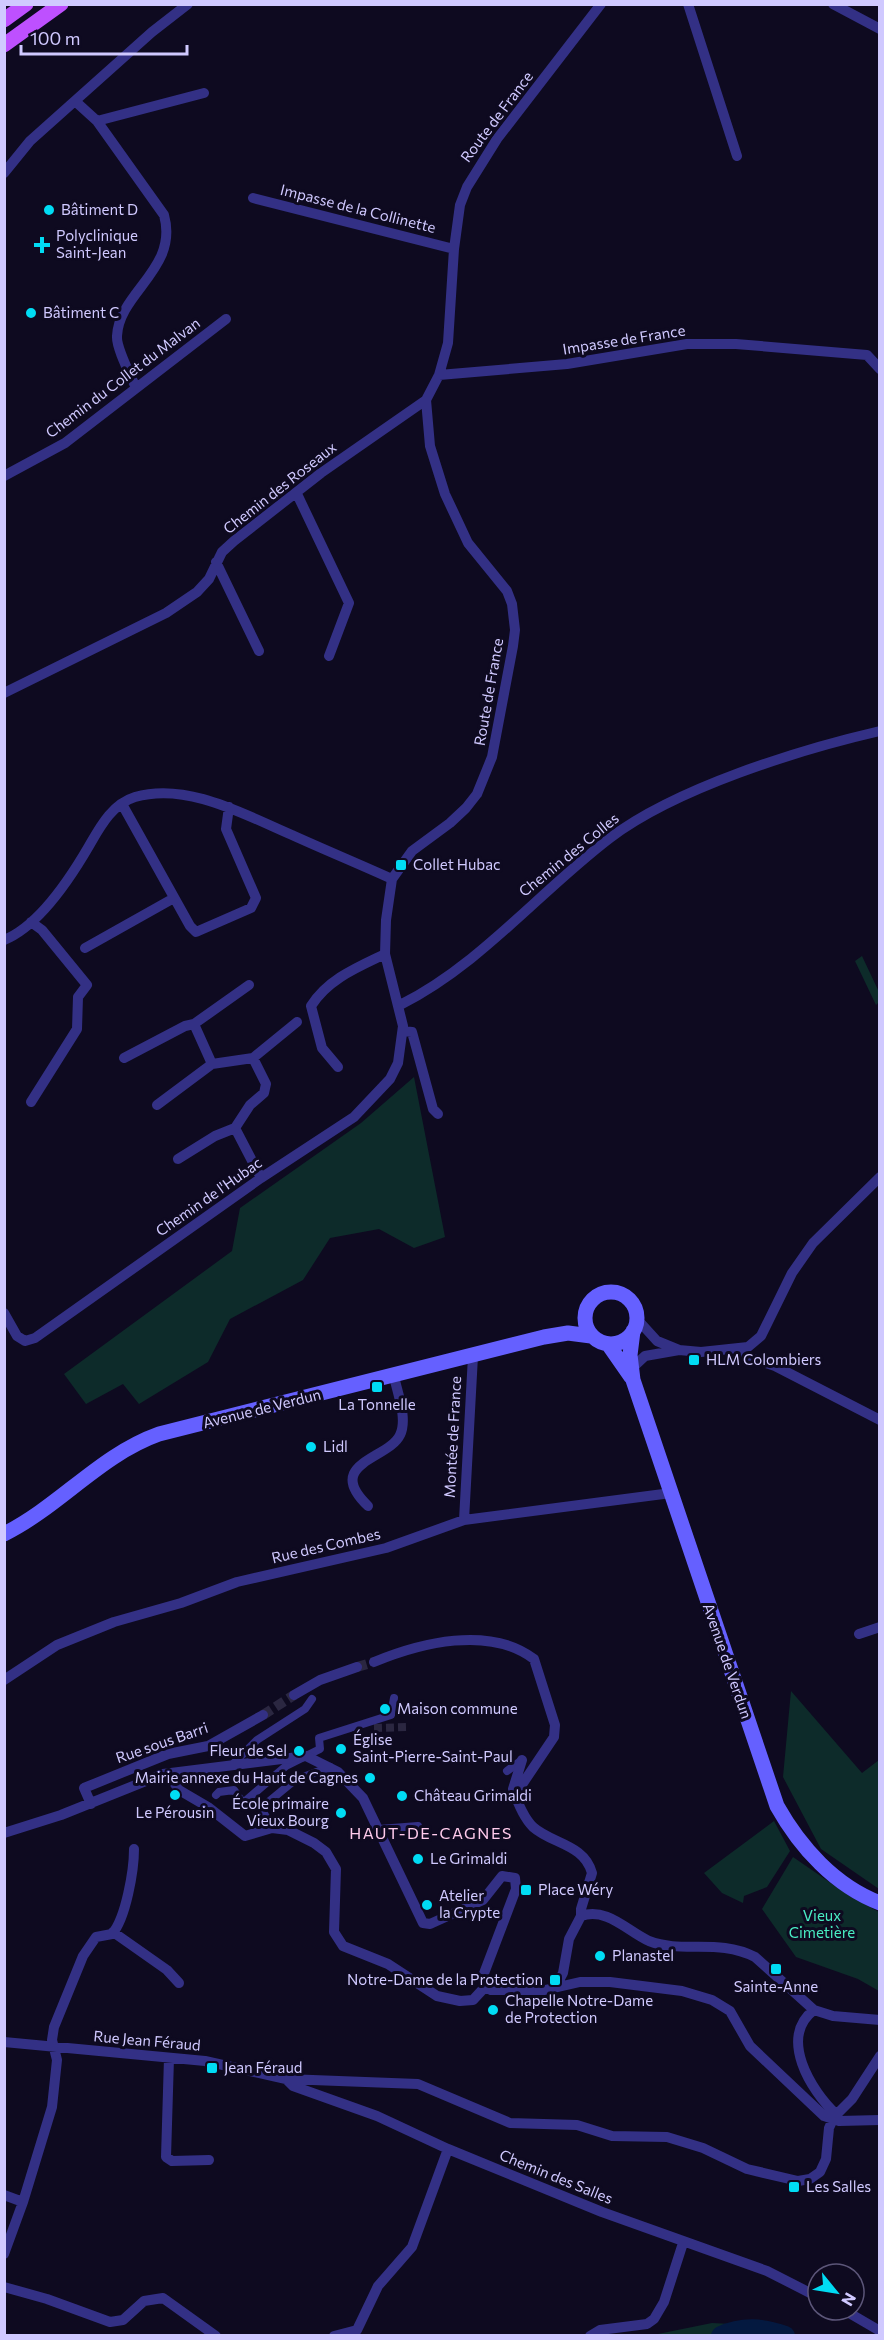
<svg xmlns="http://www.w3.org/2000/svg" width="884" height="2340" font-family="Commissioner,sans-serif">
<rect width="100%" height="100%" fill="#0e0a20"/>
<path fill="#0d2b2a" d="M862,956L879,992V1002L876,1005L855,961Z
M414,1077L445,1237L414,1248L379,1229L330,1238L303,1280L230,1319L208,1362L139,1404L123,1384L86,1404L64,1374L232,1251L240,1208L361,1123Z
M791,1691L862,1773L879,1760V1889L821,1849L783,1777Z
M774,1821L790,1851L767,1887L744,1896L743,1903L722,1893L704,1873Z
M793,1857L851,1897L879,1912V1991L858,1979L796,1957L762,1909Z
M712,2323L770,2326L781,2335H653Z"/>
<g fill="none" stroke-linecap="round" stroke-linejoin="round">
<path stroke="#041940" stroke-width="20" d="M721,2336C743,2326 763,2328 785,2336"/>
<path stroke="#2b2741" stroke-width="8" stroke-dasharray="8 4" stroke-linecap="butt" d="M374,1728L410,1727"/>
<path stroke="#2b2741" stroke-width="10" stroke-dasharray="10 5" stroke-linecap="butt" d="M357,1667L374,1662
M263,1715L294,1695"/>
<path stroke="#333085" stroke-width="8" d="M233,1764L257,1740L305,1709L312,1699
M507,1771L522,1760
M216,1795L219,1792L234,1790L243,1803L286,1766L320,1749L319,1738L391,1715L394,1698
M272,1828L261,1808L295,1780L330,1767
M379,1829L418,1826"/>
<path stroke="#333085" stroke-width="10" d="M688,4L737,156
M833,4L880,29
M75,101L97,121L164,215C179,269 119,292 117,336C116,348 131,376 136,388
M97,121L204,93
M4,173L30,141L152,32L188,4
M253,198L454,249
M439,375L567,364L687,344H736L867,355L880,369
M4,476L65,443L226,319
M297,494L349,603L329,656
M216,562L259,651
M4,693L166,613L197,592L209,579L222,552L234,541L321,473L426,400
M122,804L190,926L196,932L251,908L256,898L226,829L229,807
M31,922L42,930L87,985L78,997L77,1029L31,1102
M4,940C39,926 71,877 89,846C100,827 112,804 135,797C188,782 245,815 292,835C325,850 359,864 392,879
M85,948L174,898
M400,1005C480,965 539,892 610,838C676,788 798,750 880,731
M403,1031L412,1032L433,1109L438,1114
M124,1058L185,1026L194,1024
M212,1064L194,1024L249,985
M338,1067L322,1048L311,1006C328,979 358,967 385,954
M157,1105L212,1064L253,1058L297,1022
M235,1128L250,1105L264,1093L266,1084L253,1058
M178,1159L215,1136L235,1128L261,1178
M4,1313L17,1336L25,1341L35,1338L261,1178L354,1117L390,1079L398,1063L403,1026L385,954L386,920L392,879L412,851L450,823L466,808L477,794L492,757L513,646L515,630L512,604L507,591L468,543L445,494L430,446L426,400L439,375L448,343L454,249L460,205L467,187L497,139L601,4
M637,1319L657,1341L679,1350L701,1352L748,1347L761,1336L792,1273L813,1243L880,1177
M741,1349L745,1356L775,1366L880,1420
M631,1369L645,1356L679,1350
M368,1506C323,1463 389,1459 400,1435C408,1419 397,1392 394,1376
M464,1520L473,1356
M859,1634L880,1627
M374,1662C420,1643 489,1625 534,1659L555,1725L554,1737L515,1795
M4,1680L57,1645L114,1622L181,1603L237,1582L386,1548L464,1520L671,1493
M294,1695L320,1680L357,1667
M522,1760L513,1789C517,1801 524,1818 533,1827C552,1844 584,1844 592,1873L581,1909V1916L569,1939L563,1973L555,1988
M163,1774L171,1778L179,1790L208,1807L245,1836L272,1828L288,1830L314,1843L326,1852L336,1869L334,1932L343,1946L388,1964L437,1996L460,2001L473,2000L485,1987
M91,1804L84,1788L168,1754L208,1746L263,1715
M4,1833L61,1815L163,1774L306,1756L338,1772L363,1798L423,1923L430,1924L483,1900L502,1876L515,1878L516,1889L483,1976L485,1987
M581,1916C607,1907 627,1931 649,1941C683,1954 718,1938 755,1957L814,2010L833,2016L880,2020
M113,1932L167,1970L179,1983
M485,1987L491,1990H545L580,1982H610L682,1991L712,2000L730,2011L750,2046L824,2116L839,2121L880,2120
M814,2010C778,2037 811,2091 836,2114
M4,2042L205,2061L286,2079L418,2084L510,2123L577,2125L612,2136L667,2137L703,2148L747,2169L798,2181L810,2179L820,2172L826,2159L829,2128L834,2117L852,2099L880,2056
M169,2058L166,2157L172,2161L209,2160
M286,2079L293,2086L377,2116L448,2149L602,2212L767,2271L818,2297
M4,2195L23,2202
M4,2254L23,2202L52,2107L57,2060L52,2040L54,2027L83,1956L96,1937L112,1934C126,1918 134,1870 134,1849
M4,2287L47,2299L110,2322L123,2320L144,2301L163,2298L216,2336
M844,2310L880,2331
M334,2336L357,2330L378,2286L412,2247L448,2149
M590,2336L600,2330L647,2324L654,2319L664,2302L683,2243"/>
<path stroke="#6560ff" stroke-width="15" d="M585 1318a26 26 0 1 1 52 0a26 26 0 1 1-52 0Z
M633,1331L630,1355L633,1380L777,1806C800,1847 835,1886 880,1903
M608,1344L631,1377
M4,1534C60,1506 100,1455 159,1434L544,1337L568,1333L591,1336"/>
<path stroke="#be50ff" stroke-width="15" d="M4,20L26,4
M4,45L61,4"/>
</g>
<g fill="#00dcf4" stroke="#0e0a20" stroke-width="2">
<circle cx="49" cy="210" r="6"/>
<path d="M39 236h6v6h6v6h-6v6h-6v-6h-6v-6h6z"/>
<circle cx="31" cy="313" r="6"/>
<rect x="395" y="859" width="12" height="12" rx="3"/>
<rect x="688" y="1354" width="12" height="12" rx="3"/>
<rect x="371" y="1381" width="12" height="12" rx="3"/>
<circle cx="311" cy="1447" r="6"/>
<circle cx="385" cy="1709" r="6"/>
<circle cx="341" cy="1749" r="6"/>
<circle cx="299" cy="1751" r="6"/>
<circle cx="370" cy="1778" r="6"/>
<circle cx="175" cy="1795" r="6"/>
<circle cx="402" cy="1796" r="6"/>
<circle cx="341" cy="1813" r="6"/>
<circle cx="418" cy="1859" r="6"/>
<rect x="520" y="1884" width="12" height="12" rx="3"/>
<circle cx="427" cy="1905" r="6"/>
<circle cx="600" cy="1956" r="6"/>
<rect x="770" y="1963" width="12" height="12" rx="3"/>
<rect x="549" y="1974" width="12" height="12" rx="3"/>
<circle cx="493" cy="2010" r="6"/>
<rect x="206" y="2062" width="12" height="12" rx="3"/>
<rect x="788" y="2181" width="12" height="12" rx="3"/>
</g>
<g text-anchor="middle" stroke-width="6" stroke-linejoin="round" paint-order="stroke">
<g font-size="15" fill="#d0c9ff" stroke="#0e0a20">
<text transform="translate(497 117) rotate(-53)" y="5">Route de France</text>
<text transform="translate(358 209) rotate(14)" y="5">Impasse de la Collinette</text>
<text transform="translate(624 340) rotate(-9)" y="5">Impasse de France</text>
<text transform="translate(123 378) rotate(-37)" y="5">Chemin du Collet du Malvan</text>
<text transform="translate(280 488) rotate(-38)" y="5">Chemin des Roseaux</text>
<text transform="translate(489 692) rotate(-80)" y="5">Route de France</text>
<text transform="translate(569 855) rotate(-39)" y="5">Chemin des Colles</text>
<text transform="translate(209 1197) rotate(-35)" y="5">Chemin de l'Hubac</text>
<text transform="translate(262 1409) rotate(-14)" y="5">Avenue de Verdun</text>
<text transform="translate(453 1437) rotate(-87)" y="5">Montée de France</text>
<text transform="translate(326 1546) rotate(-13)" y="5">Rue des Combes</text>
<text transform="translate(727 1661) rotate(71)" y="5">Avenue de Verdun</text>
<text transform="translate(162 1743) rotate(-19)" y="5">Rue sous Barri</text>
<text transform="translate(147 2041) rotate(5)" y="5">Rue Jean Féraud</text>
<text transform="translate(556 2177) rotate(22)" y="5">Chemin des Salles</text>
</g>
<g font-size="15" fill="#d0c9ff" stroke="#0e0a20" text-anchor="start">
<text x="61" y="215">Bâtiment D</text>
<text x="56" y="241">Polyclinique<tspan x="56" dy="17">Saint-Jean</tspan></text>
<text x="43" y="318">Bâtiment C</text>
<text x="413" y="870">Collet Hubac</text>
<text x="706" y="1365">HLM Colombiers</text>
<text x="377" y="1410" text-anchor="middle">La Tonnelle</text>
<text x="323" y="1452">Lidl</text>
<text x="397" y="1714">Maison commune</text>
<text x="353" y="1745">Église<tspan x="353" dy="17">Saint-Pierre-Saint-Paul</tspan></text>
<text x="287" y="1756" text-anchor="end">Fleur de Sel</text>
<text x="358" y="1783" text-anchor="end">Mairie annexe du Haut de Cagnes</text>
<text x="414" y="1801">Château Grimaldi</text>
<text x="329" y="1809" text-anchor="end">École primaire<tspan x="329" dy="17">Vieux Bourg</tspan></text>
<text x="175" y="1818" text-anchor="middle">Le Pérousin</text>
<text x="430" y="1864">Le Grimaldi</text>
<text x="538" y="1895">Place Wéry</text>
<text x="439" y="1901">Atelier<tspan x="439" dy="17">la Crypte</tspan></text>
<text x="612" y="1961">Planastel</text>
<text x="543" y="1985" text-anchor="end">Notre-Dame de la Protection</text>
<text x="776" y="1992" text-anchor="middle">Sainte-Anne</text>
<text x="505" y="2006">Chapelle Notre-Dame<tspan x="505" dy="17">de Protection</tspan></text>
<text x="224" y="2073">Jean Féraud</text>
<text x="806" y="2192">Les Salles</text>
</g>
<g font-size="15" fill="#49ecc3" stroke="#0e0a20">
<text x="822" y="1921">Vieux<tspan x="822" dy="17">Cimetière</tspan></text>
</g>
<g font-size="16" letter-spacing="1.5" fill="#ffcbec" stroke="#0e0a20">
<text x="431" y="1839">HAUT-DE-CAGNES</text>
</g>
</g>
<rect width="884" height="2340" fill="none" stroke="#d0c9ff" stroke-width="12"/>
<g transform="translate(836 2292) rotate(120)"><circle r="28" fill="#0e0a20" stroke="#5c5679" stroke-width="1.5"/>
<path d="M0-4.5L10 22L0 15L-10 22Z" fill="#00dcf4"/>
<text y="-9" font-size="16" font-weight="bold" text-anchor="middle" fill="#d0c9ff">N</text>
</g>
<path d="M21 45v9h166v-9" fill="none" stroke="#d0c9ff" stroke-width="3"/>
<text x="30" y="45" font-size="18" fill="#d0c9ff" stroke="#0e0a20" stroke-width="4.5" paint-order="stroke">100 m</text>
</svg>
